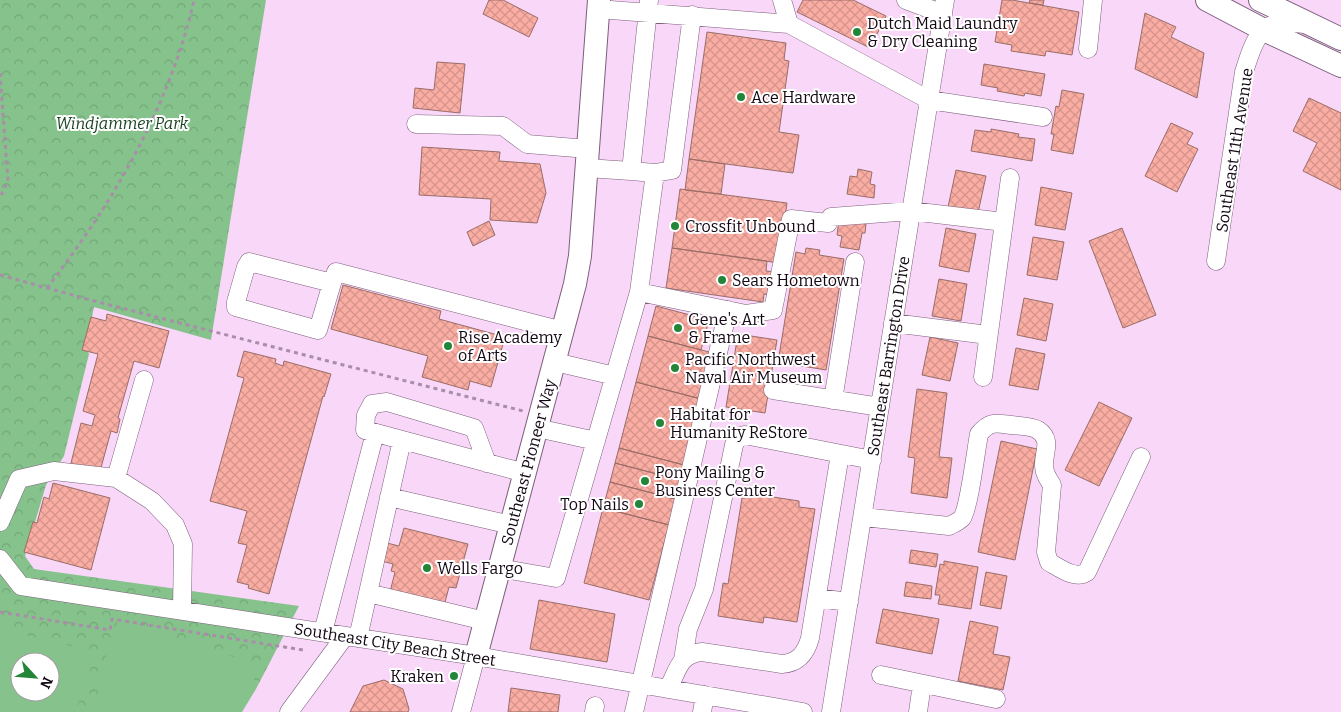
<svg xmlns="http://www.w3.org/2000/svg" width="1341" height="712" font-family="Bitter,serif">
<defs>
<pattern id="forest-crowns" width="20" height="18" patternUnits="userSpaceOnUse" patternTransform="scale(1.25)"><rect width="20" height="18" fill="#86c38c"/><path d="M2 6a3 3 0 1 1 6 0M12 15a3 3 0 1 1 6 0" fill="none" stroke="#73a678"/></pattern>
<pattern id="building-cross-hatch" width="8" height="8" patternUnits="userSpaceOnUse" patternTransform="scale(1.25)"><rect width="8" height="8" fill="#faada3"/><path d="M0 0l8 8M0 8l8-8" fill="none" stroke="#d5938b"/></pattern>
</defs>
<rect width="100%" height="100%" fill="#f9d7f8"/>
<path fill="url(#forest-crowns)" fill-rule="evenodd" d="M0,0H266L211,340L94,307L86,347L89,354L88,358L64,456L46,485L25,556L34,569L299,606L256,689L242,712H0ZM20,662H50V692H20Z"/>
<path fill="#86c38c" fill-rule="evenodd" d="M119,618L248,662L255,682L237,712H101C100,677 105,649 119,618Z
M0,629L95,652L85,688L74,712H0ZM20,662H50V692H20Z"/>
<path fill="url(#building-cross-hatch)" stroke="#9a6d67" d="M489,0H503L538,18L529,37L483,14Z
M803,0H853L886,16L870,48L797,12Z
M1002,0H1012L1079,12L1072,55L1046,51L1045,56L1011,51L1012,45L995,42Z
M1030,0H1044L1043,5L1029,3Z
M1145,13L1176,27L1171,37L1204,53L1197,98L1135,69Z
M707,32L786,43L784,60L789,61L779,132L799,135L793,173L689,159Z
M437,62L465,64L460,113L413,108L415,88L434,90Z
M984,64L1045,74L1041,96L1025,93L1024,96L997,91L998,88L981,85Z
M1062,90L1084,94L1073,154L1051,150L1054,134H1051L1056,106L1059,107Z
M1309,98L1341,113V190L1303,171L1317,143L1293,131Z
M1171,123L1193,133L1187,144L1198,149L1177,192L1145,176Z
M991,129L1019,134L1018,137L1035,139L1032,161L971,151L975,130L991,132Z
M422,147L500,152L499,161L540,164L546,193L537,223L490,220L491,199L419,195Z
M689,159L725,164L721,194L685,190Z
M858,169L872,172L870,184L875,185L874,198L847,194L850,176L857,177Z
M956,170L986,176L978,213L948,207Z
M1041,187L1072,193L1065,230L1035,225Z
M680,189L787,203L779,263L672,248Z
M839,220L866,224L865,233H862L859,250L840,247L842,236L837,235Z
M489,221L495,235L473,246L467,232Z
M946,228L976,234L969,272L939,266Z
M1122,228L1156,315L1123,328L1089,241Z
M1033,237L1064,242L1057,280L1027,275Z
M672,248L767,261L766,271L777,272L774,296L764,294L763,302L666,288Z
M806,248L820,250L819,255L844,259L826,370L778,362L796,252L805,254Z
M939,279L967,284L961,321L932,316Z
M343,285L441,311L439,319L505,337L491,387L470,381L468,390L422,377L428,356L331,329Z
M1024,298L1053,304L1046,341L1017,335Z
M656,306L709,320L701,350L648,336Z
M107,314L169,331L159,368L134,361L118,418L120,419L117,433L111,431L99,475L70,467L81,423L92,426L95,415L83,411L98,354L82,350L91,317L106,321Z
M738,334L777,340L765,413L726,407Z
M648,336L713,353L701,399L636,382Z
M930,337L958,343L950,381L922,375Z
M1016,348L1045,354L1038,390L1009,385Z
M244,351L276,359L275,363L283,366L284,361L331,374L324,397L323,396L269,594L248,588L249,585L237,582L247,545L238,543L247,511L210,501L244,378L237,376Z
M636,382L701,399L684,465L619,448Z
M917,389L947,393L939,457L952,458L947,498L911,493L915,458L908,457Z
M1099,402L1132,418L1099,486L1065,470Z
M1001,441L1037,449L1015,560L978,552Z
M619,448L684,465L680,480L615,463Z
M615,463L680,480L675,499L610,482Z
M610,482L675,499L669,525L603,508Z
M53,483L110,498L91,570L24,552L33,522L37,523L44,497L49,499Z
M747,493L799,501V507L815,509L797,622L764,617L763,623L718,616L723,583L728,584L742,498H746Z
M603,508L669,525L649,600L584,583Z
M404,528L468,544L456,588L449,587L444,606L390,592L395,572L391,571L393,564L378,560L383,542L399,546Z
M911,550L938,554L936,567L909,563Z
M944,561L978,567L971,609L938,604L940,595H935L940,564L944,565Z
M986,572L1007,576L1001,609L980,605Z
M906,582L932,586L931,599L904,596Z
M539,600L615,614L607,662L530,649Z
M883,609L939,619L932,654L876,643Z
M970,621L998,627L993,654L1010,657L1003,690L958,681Z
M384,680L403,689L409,709L408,712H350L363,686Z
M511,688L560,695L558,712H508Z"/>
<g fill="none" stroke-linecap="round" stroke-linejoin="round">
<g stroke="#7d5f7c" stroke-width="19">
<path id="minor" d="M649,0L631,171L655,173
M782,0L789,24
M906,0L943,14
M598,9L789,24L929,100L1043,117
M1088,49L1093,0
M416,124L503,126L527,144L588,149
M587,168L631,171
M1216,261L1244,72C1250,54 1256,26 1279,23C1288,22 1298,24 1307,24
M332,283L318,330L236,307V302L246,267L249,262L332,283L336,272L563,331
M639,292L746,314L773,310L791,219L828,223L831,217L911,211L1004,222
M893,323L988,335
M555,362L615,376
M983,377L1010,178
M773,390L880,407
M833,400L855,262
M537,428L596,441
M487,463L474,428L387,402L372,404L366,415L365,430L525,473
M116,478L144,380
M389,497L511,525
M863,517L949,526C953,524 958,522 962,518C969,508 976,450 979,434C990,421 995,423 1011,425C1018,426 1032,426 1038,430C1053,440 1043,453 1044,466C1044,473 1048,479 1052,485L1046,552L1049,562C1060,568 1075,580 1087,572L1141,457
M0,522L19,479L54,471L116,478L152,501L175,525L183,544L182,611
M0,559L21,586L476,656L803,712
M499,568L556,578L639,292L655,173L672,170L692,15
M368,593L485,621
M817,598L849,602
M323,632L375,433
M358,638L402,440
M683,660L688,629L704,589L734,445L738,437L745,435L872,460
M881,675L996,699
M668,689C678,670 679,654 702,652L782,664C798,663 806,653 810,638L840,454
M289,712L345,636
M461,712L476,656
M594,712L595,706
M634,712L728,310
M702,712L705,695
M831,712L945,0
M918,712L922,684"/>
</g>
<g stroke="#7d5f7c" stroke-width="24">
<path id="major" d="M1207,0L1264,30L1341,66
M1260,0L1341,39
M476,656L575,284L580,256L599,0"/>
</g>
<path stroke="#a88ea8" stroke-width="3" stroke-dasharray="4 4" stroke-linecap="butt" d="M0,73L8,181L0,197
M0,275L98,302L523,411
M47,288C113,203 170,106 194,0
M0,612L110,630L112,619L303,650"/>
<use href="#minor" stroke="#fff" stroke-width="18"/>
<use href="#major" stroke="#fff" stroke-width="22"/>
</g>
<g fill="#228538" stroke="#fff" stroke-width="2">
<circle cx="857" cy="32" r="5"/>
<circle cx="741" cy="97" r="5"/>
<circle cx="675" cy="226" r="5"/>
<circle cx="722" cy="280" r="5"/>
<circle cx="678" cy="328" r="5"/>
<circle cx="448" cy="346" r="5"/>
<circle cx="675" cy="368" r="5"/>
<circle cx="660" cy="423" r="5"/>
<circle cx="645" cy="481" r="5"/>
<circle cx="639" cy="504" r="5"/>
<circle cx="427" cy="568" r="5"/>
<circle cx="454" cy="676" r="5"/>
</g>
<g text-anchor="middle" stroke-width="4" stroke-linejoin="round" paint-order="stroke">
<g font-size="16" fill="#120712" stroke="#fff" text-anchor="start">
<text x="867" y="29">Dutch Maid Laundry<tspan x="867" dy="18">&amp; Dry Cleaning</tspan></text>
<text x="751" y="103">Ace Hardware</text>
<text x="685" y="232">Crossfit Unbound</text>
<text x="732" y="286">Sears Hometown</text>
<text x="688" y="325">Gene's Art<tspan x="688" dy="18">&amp; Frame</tspan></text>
<text x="458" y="343">Rise Academy<tspan x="458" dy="18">of Arts</tspan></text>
<text x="685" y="365">Pacific Northwest<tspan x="685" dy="18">Naval Air Museum</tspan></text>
<text x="670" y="420">Habitat for<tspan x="670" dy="18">Humanity ReStore</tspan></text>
<text x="655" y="478">Pony Mailing &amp;<tspan x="655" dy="18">Business Center</tspan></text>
<text x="629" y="510" text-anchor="end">Top Nails</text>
<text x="437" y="574">Wells Fargo</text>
<text x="444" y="682" text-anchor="end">Kraken</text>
</g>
<g font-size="16" font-style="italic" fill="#1d4523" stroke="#fff">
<text x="122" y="129">Windjammer Park</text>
</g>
<g font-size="16" fill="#120712" stroke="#fff">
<text transform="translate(1234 150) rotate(-81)" y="6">Southeast 11th Avenue</text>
<text transform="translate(888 356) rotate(-81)" y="6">Southeast Barrington Drive</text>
<text transform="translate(528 462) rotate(-75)" y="6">Southeast Pioneer Way</text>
<text transform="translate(395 644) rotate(9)" y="6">Southeast City Beach Street</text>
</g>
</g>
<g transform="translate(35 677) rotate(116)"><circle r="24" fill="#ffffff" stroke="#a09ca0"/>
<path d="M0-4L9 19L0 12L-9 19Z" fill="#228538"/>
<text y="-8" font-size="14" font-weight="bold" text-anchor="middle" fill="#120712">N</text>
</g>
</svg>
